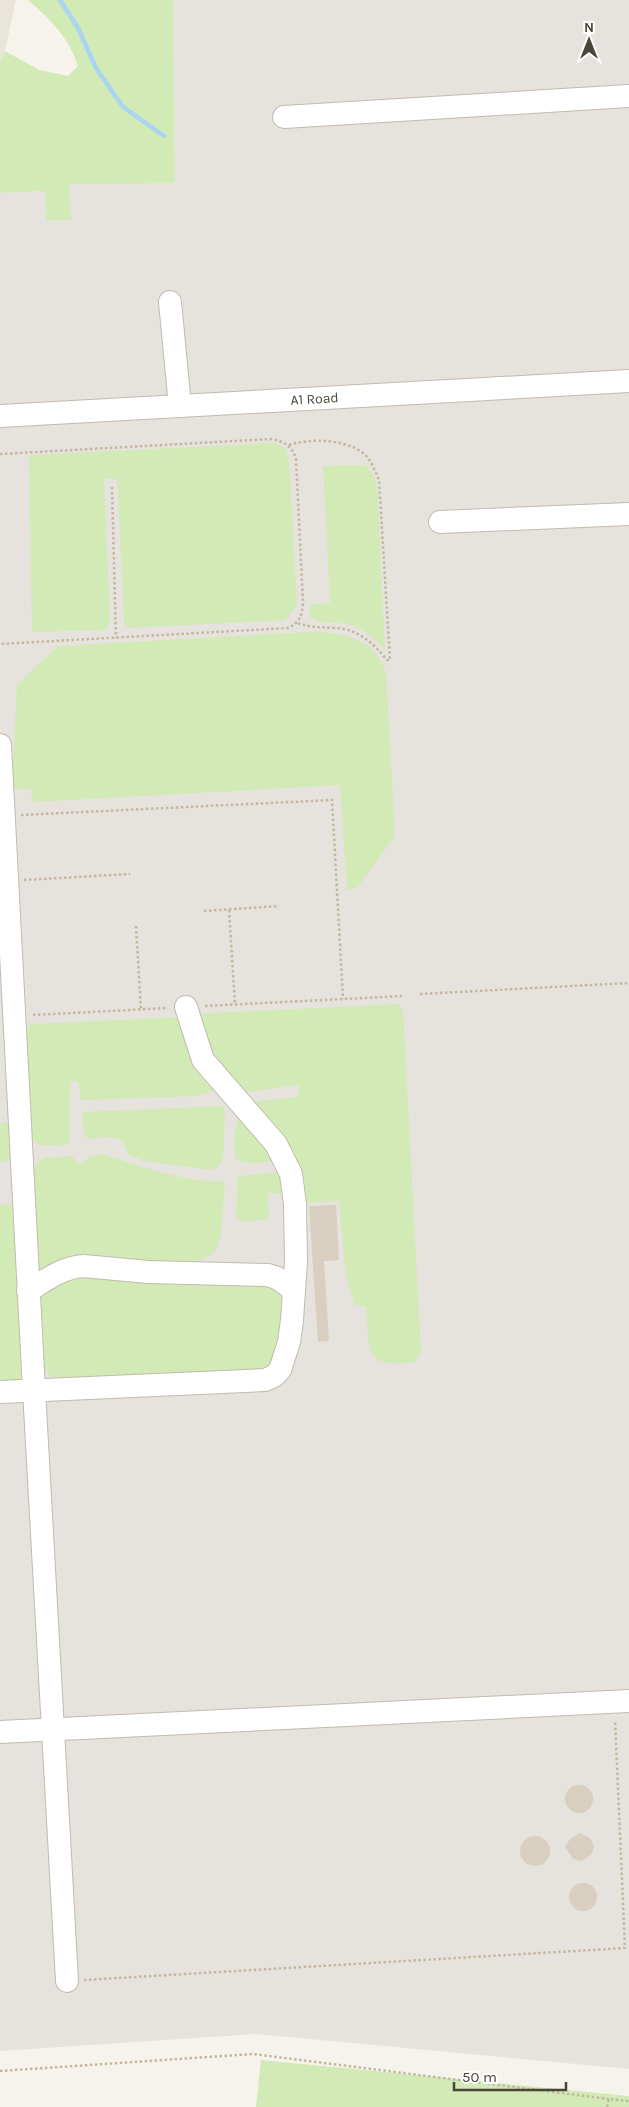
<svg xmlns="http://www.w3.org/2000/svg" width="629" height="2107" font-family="Karla,sans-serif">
<rect width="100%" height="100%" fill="#f6f3ec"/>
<path fill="#eae5da" d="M0,0H16L5,51L0,62Z"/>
<path fill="#e6e2dd" d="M173,0H629V2069L256,2034L0,2051V193L45,191L46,221L70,220L68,184L175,182Z"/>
<path fill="#d2eab5" d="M28,0H173L175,183L69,184L71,220L46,221L45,191L0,193V62L5,51L39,70L68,76L78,66C68,36 51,20 28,0Z
M274,443L286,448L289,458L297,605L285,620L128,628L124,622V616L117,479H104L110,622L106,630L32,632L29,455Z
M366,465L375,478L377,486L385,651C376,639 363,627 347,624C336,622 318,625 309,616L311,604L330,603L323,466Z
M309,632C343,632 373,637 386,672L395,836L357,888L347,890L340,785L32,802L31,789H14L12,784L17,685L58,646Z
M399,1004L403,1011L421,1352L415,1362C361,1369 370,1349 366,1306L355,1305L346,1278L339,1201L301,1203L250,1102L298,1097L299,1085L247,1092C225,1088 205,1039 199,1019L203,1014L212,1013Z
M185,1017L216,1090L196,1096L81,1100L78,1081L70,1082V1144C59,1144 38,1150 32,1138L25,1038L28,1028L31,1024Z
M222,1106L225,1112L223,1159L219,1167L210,1170L145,1161L129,1155L122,1140L110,1137L88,1139L84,1134L82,1112Z
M239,1114L244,1116L274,1161C261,1162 248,1166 236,1159C232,1145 235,1128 239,1114Z
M11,1122L14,1157L6,1161L0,1162V1123Z
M102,1154C136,1165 189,1184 225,1181L221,1235L218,1246L212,1254L207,1257L199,1261L167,1266L38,1277L33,1167L44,1158L72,1156L78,1164L91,1157Z
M283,1172L287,1194L268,1193L269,1219L244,1222L236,1217L238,1176Z
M18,1204L24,1374L18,1380L0,1383V1205Z
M73,1270L282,1285L289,1311L279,1329L281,1340L277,1363L264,1369L62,1379L50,1376L43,1365L37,1291Z
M261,2060L629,2096V2107H256Z"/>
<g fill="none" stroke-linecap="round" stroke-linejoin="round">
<path stroke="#a9d4f2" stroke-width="4.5" d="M60,0L78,28L96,68L123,107L164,136"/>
</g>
<path fill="#d8cfc1" d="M336,1205L339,1260L324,1261L329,1341L318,1342L309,1206Z
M565 1799a14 14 0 1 1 28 0a14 14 0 1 1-28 0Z
M580,1833L590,1838L594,1846L592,1854L582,1861L573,1859L565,1847L570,1839Z
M520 1851a15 15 0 1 1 30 0a15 15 0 1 1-30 0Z
M569 1897a14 14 0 1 1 28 0a14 14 0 1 1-28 0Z"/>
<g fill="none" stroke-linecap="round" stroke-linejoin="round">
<g stroke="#c2bbae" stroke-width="24">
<g id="minor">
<path d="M284,117L629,96"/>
<path d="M170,302L180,406"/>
<path id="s1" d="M0,416L629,381"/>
<path d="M440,522L629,514"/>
<path d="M0,745L34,1390L67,1981"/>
<path d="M28,1291C46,1280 63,1267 84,1266L148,1272L268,1275L277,1278L294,1290"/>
<path d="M0,1392L265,1380L274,1376L280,1370L289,1342L292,1320L296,1262L295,1204L291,1174L276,1144L203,1060L186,1007"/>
<path d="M0,1732L629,1701"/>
</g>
</g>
<path stroke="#c4b79f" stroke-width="2.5" stroke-dasharray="2.5 2.5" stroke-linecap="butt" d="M289,445C311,438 344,439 363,453C371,459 375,471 379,480L390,660H387C373,643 358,629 336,628C322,627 311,628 297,623
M0,454L271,439C284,441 292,446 296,459L303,603C302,616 300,622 288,628L0,644
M112,487L116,638
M21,815L332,800L343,999
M24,880L130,874
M229,910L235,1005
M204,911L279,906
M136,926L141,1010
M420,994L629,983
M205,1006L402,996
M33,1015L167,1008
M84,1980L625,1948L615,1720
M0,2071L253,2054L609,2099
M607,2107L609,2099L629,2101"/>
<use href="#minor" stroke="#fff" stroke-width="22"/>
</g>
<g text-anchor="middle" stroke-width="4" stroke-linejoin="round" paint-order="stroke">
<g font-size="14" fill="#4b4439" stroke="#fff">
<text dy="5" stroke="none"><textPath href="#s1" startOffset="315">A1 Road</textPath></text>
</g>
</g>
<g transform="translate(589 40)" stroke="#ffffff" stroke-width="4" paint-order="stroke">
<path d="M0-4L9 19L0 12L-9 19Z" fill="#4b4439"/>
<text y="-8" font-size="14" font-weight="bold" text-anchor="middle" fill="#4b4439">N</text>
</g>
<path d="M454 2082v8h112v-8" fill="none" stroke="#4b4439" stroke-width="2.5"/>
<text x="462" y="2082" font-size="15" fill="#4b4439" stroke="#ffffff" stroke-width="4" paint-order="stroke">50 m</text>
</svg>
